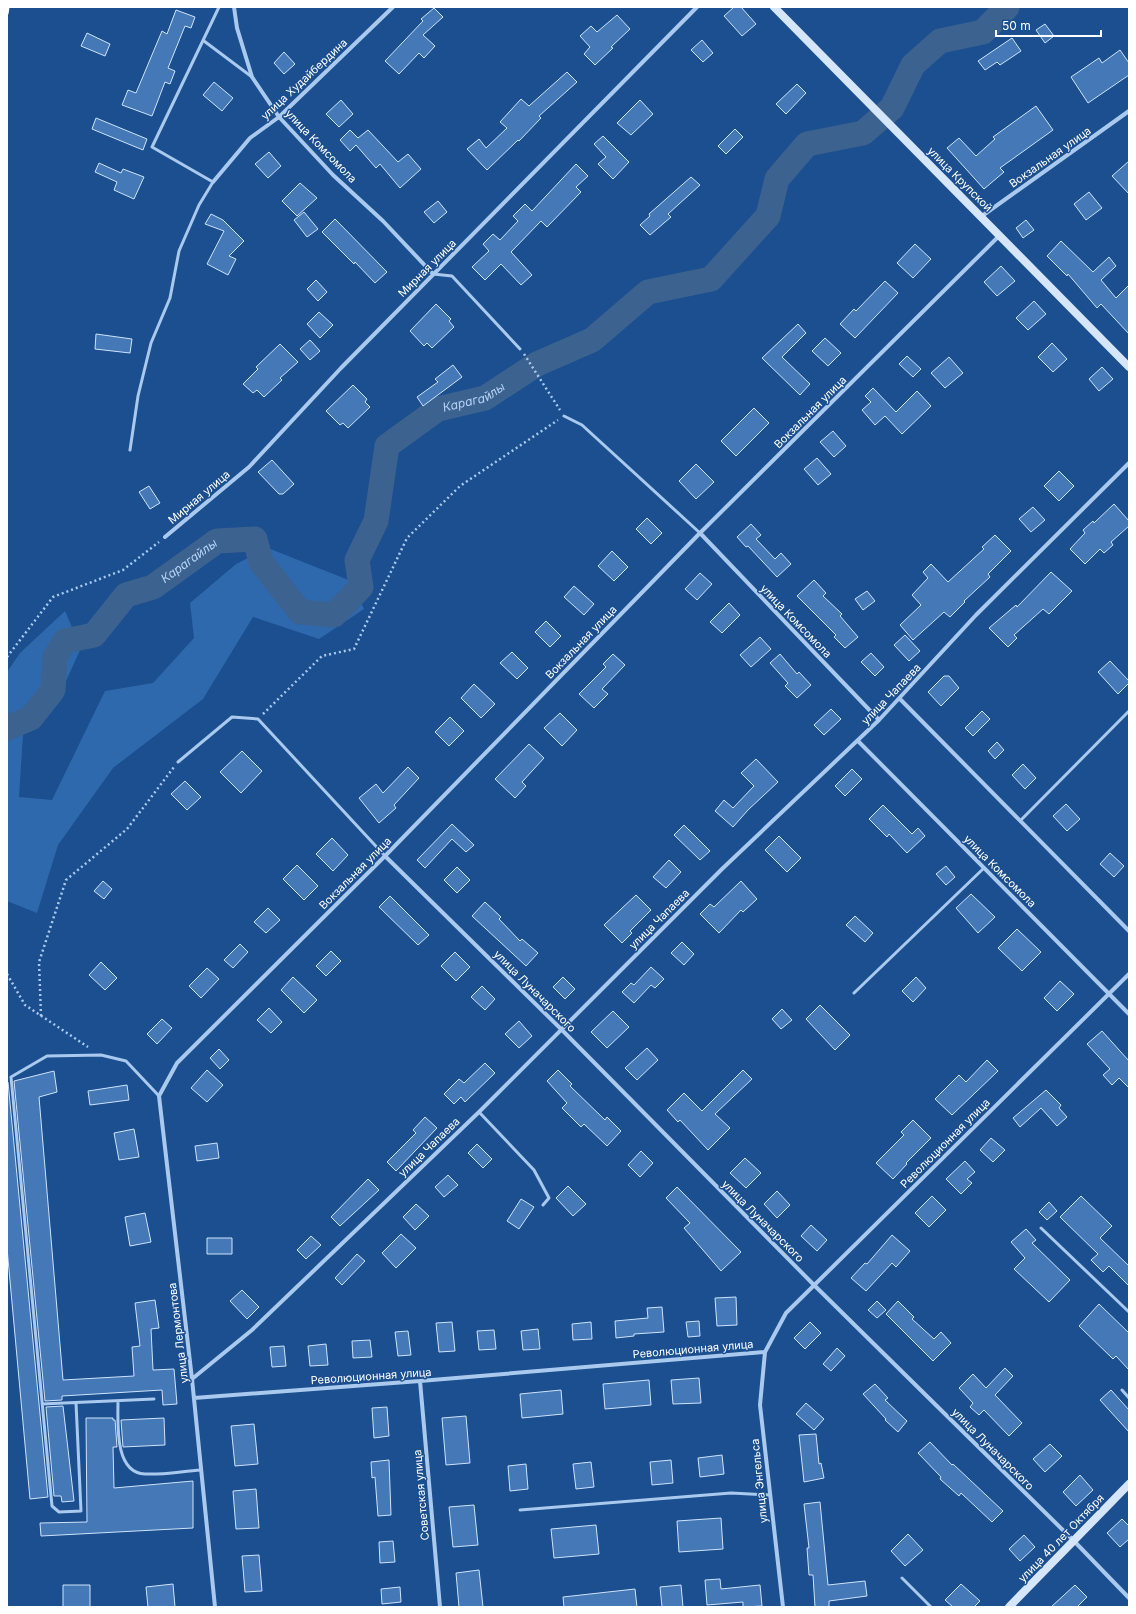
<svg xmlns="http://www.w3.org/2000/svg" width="1136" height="1614" font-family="Inter,sans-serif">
<rect width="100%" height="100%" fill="#1b4f8f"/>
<path fill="#2e69ad" d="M268,548L351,581L364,609L319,639L253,617L203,699L113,768L58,845L37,913L7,901V672L20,653L65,611L81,648L62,690L23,735L19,797L52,800L105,691L153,683L194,638L190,603L236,564Z"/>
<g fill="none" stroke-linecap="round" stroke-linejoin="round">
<path stroke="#3c6290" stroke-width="25" id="s1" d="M7,728L31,718L53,690L55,657L65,641L94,635L126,595L153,587L217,541L255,539L261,562L300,612L334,615L361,587L357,560L376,521L387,446L438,409L485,398L537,364L592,340L648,292L711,279L768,216L777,179L807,144L863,133L892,108L913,65L940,41L983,32L1007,7"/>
</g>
<path fill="#4478b7" stroke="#cfe3fa" d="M734,7H741L756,24L742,36L724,16Z
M434,8L443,17L423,35L435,46L424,58L419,53L399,74L385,61L423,21L421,19Z
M176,10L195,17L191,28L185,26L168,68L175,71L170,84L165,82L152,116L122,105L128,90L136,93L162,31L167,34Z
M617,15L630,29L611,47L613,48L595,65L584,54L590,47L580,36L591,26L597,32Z
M1045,24L1054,36L1045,43L1036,30Z
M87,33L110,44L105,56L81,46Z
M1012,38L1021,51L1000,65L997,62L985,70L978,61Z
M702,40L713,53L703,62L691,50Z
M1120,50L1129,63V75L1088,103L1071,77L1099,58L1102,63Z
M284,52L295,64L284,74L274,63Z
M567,72L577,82L539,116L541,118L519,141L518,140L487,170L467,149L479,139L486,148L507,128L500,122L521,99L529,106Z
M214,82L233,98L222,111L203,95Z
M797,84L806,93L786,114L776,104Z
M341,100L353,114L339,127L326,114Z
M640,100L653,114L631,135L617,123Z
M1036,106L1053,130L1000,168L1004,172L984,189L947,148L959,138L976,156L995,139L993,137Z
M96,118L147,139L143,150L92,129Z
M735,129L743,137L726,154L718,146Z
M350,130L358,138L368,130L398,162L408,154L421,169L400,188L380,164L376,168L356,145L350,151L340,140Z
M603,136L629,162L613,179L598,164L606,157L594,144Z
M269,152L281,166L268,178L255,164Z
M1129,161V194L1112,176Z
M99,163L121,173L123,169L144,177L134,199L114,190L117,182L95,172Z
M576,164L588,176L576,187L581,192L547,227L541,221L511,252L532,275L521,285L501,264L485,280L472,267L489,251L483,244L493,234L500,240L518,221L513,216L525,204L532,211Z
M691,177L700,185L668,214L671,217L650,235L640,225L650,216L649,214Z
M300,183L317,198L297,216L282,201Z
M1089,192L1102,208L1086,220L1074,204Z
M438,201L447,212L434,223L424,212Z
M304,212L318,229L307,237L294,220Z
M211,214L223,220L244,241L229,256L236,259L228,275L207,264L224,231L205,224Z
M335,219L387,272L375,283L355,262L354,264L322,232Z
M1026,220L1034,230L1023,238L1016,228Z
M1061,241L1093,272L1109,257L1116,266L1101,280L1116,298L1129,285V334L1101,304L1097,308L1068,274L1067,276L1047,256Z
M915,244L931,259L913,278L897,263Z
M1001,266L1015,281L997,296L984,282Z
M316,280L327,292L318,301L307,289Z
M885,281L898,293L855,338L840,324L854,309L856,311Z
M1034,301L1046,314L1028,330L1016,318Z
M436,304L451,319L449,321L454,327L432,348L427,343L424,346L410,331Z
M319,312L333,325L320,338L307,324Z
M798,324L806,333L782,357L810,384L800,395L762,358Z
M96,334L132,339L130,353L95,349Z
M825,338L841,353L828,366L812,351Z
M310,340L320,351L310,360L300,349Z
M1052,343L1067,359L1053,372L1038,357Z
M280,344L298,362L280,378L282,380L264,397L257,390L253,393L243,384L258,369L256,367Z
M907,356L921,369L913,377L899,364Z
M949,357L963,373L945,388L931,373Z
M453,365L462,377L423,406L417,397L438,382L435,379Z
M1102,367L1113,379L1099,391L1089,379Z
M353,385L367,399L365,402L370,407L348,428L343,423L340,425L326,411Z
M873,388L896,412L917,391L931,406L902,434L885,416L875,425L862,410L871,402L865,396Z
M754,408L769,423L736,456L721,441Z
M833,431L846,446L834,457L820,442Z
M817,458L831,474L818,485L804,469Z
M272,460L294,484L283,494H279L258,472Z
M696,464L714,482L696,499L679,481Z
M1059,471L1074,486L1059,501L1044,486Z
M149,486L160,503L150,509L139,492Z
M1114,504L1129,521V526L1111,542L1113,545L1104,553L1100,549L1085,564L1070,549L1085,533L1083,530L1093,521L1094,523Z
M1033,507L1045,520L1031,532L1019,519Z
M647,518L662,533L651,544L636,529Z
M751,524L761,535L756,539L775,559L781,553L791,564L777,577L748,546L746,547L737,537Z
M995,535L1011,551L988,574L990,577L964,601L965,602L950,617L944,612L913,640L900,625L921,605L912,595L928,578L923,572L931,564L948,582L984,549L982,547Z
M612,551L628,567L614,581L598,566Z
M1051,572L1072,591L1049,614L1043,609L1014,635L1017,638L1008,647L989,628L1016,605L1017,607Z
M700,573L712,584L697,600L685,589Z
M814,580L826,593L823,596L842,614L840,616L858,637L845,648L834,637L836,635L797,596Z
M574,586L594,604L584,615L564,597Z
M867,591L875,601L863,610L855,599Z
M729,603L740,615L722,633L710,622Z
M546,621L561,636L550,647L535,632Z
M905,635L920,651L909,661L894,645Z
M760,637L771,649L751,667L740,655Z
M512,652L528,668L517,679L500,663Z
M871,653L884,667L875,676L861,662Z
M613,654L625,665L602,689L608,694L594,708L579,694L606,667L603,664Z
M780,654L797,674L799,672L811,685L797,698L785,686L788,683L770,663Z
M1110,661L1129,681V683L1118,694L1098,672Z
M944,676H949L959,688L941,706L928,692Z
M474,684L495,704L481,718L461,698Z
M831,709L841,719L824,735L814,725Z
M982,711L990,719L973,736L965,728Z
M560,713L577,730L562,746L544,728Z
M450,717L464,731L449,746L435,732Z
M997,742L1004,750L995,759L988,751Z
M529,744L544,758L522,782L526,786L515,798L495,779Z
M242,751L262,771L241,793L220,772Z
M756,759L778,782L748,810L733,827L715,811L724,800L733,808L754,786L741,773Z
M1023,764L1036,778L1025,789L1012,775Z
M408,767L419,778L394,805L396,808L379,823L359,798L376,784L383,793Z
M852,769L862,779L845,796L835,786Z
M185,781L201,797L187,810L171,794Z
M1066,804L1080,819L1067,831L1053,816Z
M883,805L912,834L918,828L925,836L907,853L889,834L887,837L869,819Z
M452,824L474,845L466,852L452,839L425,868L417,860Z
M684,825L710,851L700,860L674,835Z
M779,836L801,858L787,872L765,850Z
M332,838L348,855L333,871L316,854Z
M1110,853L1124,866L1114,877L1100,864Z
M669,860L681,872L666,888L653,877Z
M297,865L318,886L304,900L283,879Z
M946,866L955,877L946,885L936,874Z
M457,867L470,880L457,893L444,880Z
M103,881L112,889L104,899L94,891Z
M741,881L757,899L743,912L741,910L719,933L700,914L710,904L714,907Z
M971,894L995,917L978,933L956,908Z
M636,895L651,910L630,931L632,933L622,943L604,925Z
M390,896L429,935L418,945L379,907Z
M485,902L501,917L499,919L520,941L522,939L538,953L526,966L472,916Z
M268,908L280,920L266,933L254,922Z
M855,916L873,933L865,942L846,925Z
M1017,929L1041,952L1022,971L998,948Z
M682,942L694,954L684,965L671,953Z
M240,944L248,952L233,968L224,960Z
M331,951L341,961L326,976L316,966Z
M455,952L470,967L456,981L441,966Z
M101,962L117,978L105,990L89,975Z
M651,967L664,979L655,988L651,985L634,1003L622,992L631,983L634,985Z
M207,968L219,979L201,998L189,986Z
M293,977L317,1000L304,1013L281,990Z
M563,977L575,989L565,999L553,987Z
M916,977L926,988L913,1002L902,991Z
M1060,981L1074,994L1057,1011L1044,998Z
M482,986L495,999L485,1010L471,997Z
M820,1005L850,1035L835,1050L806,1019Z
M269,1008L282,1022L271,1033L257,1020Z
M782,1009L792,1020L781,1029L772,1019Z
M613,1011L629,1027L607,1048L591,1032Z
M162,1019L172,1028L157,1044L147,1034Z
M519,1021L532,1036L519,1048L505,1034Z
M1102,1031L1129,1061V1088L1119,1078L1112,1085L1103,1075L1110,1069L1087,1044Z
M647,1048L658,1060L637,1080L625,1068Z
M219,1049L229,1060L220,1069L210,1058Z
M987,1060L998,1071L952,1115L935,1099L959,1075L966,1082Z
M485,1063L495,1073L465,1102L461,1097L454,1104L444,1094L459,1079L464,1083Z
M207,1070L223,1085L207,1102L191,1088Z
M558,1070L572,1084L570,1086L605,1120L607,1117L621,1131L607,1146L584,1124L581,1127L562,1108L567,1103L547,1081Z
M743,1070L752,1079L715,1114L730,1128L708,1150L680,1120L678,1122L667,1110L684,1093L702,1111Z
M54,1071L57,1092L39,1097L63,1380L134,1376L132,1347L140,1346L135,1303L155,1300L159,1328L151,1329L153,1370L174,1369L177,1404L163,1405L162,1390L62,1396V1400L45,1401L14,1081Z
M8,1082L48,1497L30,1499L7,1248V1083Z
M127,1085L129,1100L90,1105L88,1091Z
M1046,1090L1061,1105L1059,1108L1067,1117L1057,1126L1041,1108L1020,1127L1013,1118Z
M425,1117L437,1128L396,1171L387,1162L416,1133L413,1130Z
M913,1120L931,1138L906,1163L907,1164L893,1179L876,1163L904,1135L901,1132Z
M134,1129L139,1157L119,1160L114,1133Z
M991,1138L1005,1150L993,1162L980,1150Z
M217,1143L219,1158L197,1161L195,1146Z
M477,1144L492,1159L483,1168L468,1153Z
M641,1151L653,1163L640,1177L628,1165Z
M745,1158L761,1173L746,1188L730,1173Z
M965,1161L975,1172L967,1179L972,1183L961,1194L946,1179Z
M448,1175L458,1185L444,1197L435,1187Z
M368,1179L379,1190L340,1226L331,1217Z
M568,1186L586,1204L573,1216L556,1198Z
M677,1187L741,1252L721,1271L684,1228L690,1223L666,1198Z
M777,1191L790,1205L777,1218L764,1204Z
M932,1196L946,1210L929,1227L915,1213Z
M1081,1196L1112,1226L1100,1238L1129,1266V1286L1109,1266L1103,1272L1091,1260L1098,1254L1060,1217Z
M521,1199L534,1207L519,1229L507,1221Z
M1049,1202L1057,1211L1047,1220L1039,1212Z
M416,1204L429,1216L415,1230L403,1217Z
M145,1213L151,1242L130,1246L125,1217Z
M811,1225L827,1240L817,1251L801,1236Z
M1026,1229L1036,1240L1032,1243L1070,1280L1049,1302L1014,1269L1025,1258L1011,1242Z
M401,1234L416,1248L396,1268L382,1253Z
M892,1235L910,1251L896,1267L892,1263L866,1291L851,1278L865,1263L867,1264Z
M311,1236L321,1245L306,1259L297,1250Z
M207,1238H232V1254H207Z
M357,1254L365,1261L342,1285L335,1278Z
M242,1290L259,1307L247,1319L230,1301Z
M736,1297L737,1325L717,1326L715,1298Z
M877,1301L886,1310L877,1318L868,1310Z
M898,1301L914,1317L912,1319L934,1339L941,1332L951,1343L933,1361L886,1314Z
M1099,1304L1129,1333V1370L1116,1356L1113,1359L1079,1326Z
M662,1307L664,1332L634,1334V1336L616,1338L615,1321L648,1318L647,1308Z
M699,1321L700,1336L688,1337L686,1322Z
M452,1322L455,1351L439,1352L436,1323Z
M591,1322L592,1339L573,1340L572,1324Z
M810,1322L821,1333L805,1349L794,1338Z
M538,1329L540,1349L523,1350L521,1331Z
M494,1330L496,1349L479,1350L477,1331Z
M408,1331L411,1355L398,1356L395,1332Z
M370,1340L372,1357L353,1358L352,1341Z
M326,1344L328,1365L310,1366L308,1346Z
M284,1346L286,1366L272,1367L270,1347Z
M837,1348L845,1356L831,1371L823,1364Z
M1005,1368L1013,1376L995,1395L1022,1423L1009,1436L984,1410L979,1415L970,1407L973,1403L959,1388L973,1374L986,1388Z
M699,1378L701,1403L673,1404L671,1380Z
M649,1380L651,1405L605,1409L603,1384Z
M875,1384L888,1398L885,1400L907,1421L898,1432L885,1420L886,1419L863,1394Z
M561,1390L563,1414L522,1418L520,1394Z
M1111,1390L1129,1410V1432L1100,1400Z
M806,1403L824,1419L814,1430L796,1414Z
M63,1406L74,1501L62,1502L61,1496H54L46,1407Z
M387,1407L389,1436L374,1438L372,1408Z
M466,1416L470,1463L446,1465L442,1418Z
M86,1418H113V1420H115L117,1447H113L114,1488L193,1481V1528L41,1536L40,1523L87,1522Z
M164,1418L165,1445L123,1447L121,1420Z
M254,1424L258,1464L235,1466L231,1426Z
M816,1434L819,1464L821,1463L824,1478L804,1482L799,1435Z
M930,1442L952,1465L953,1464L1003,1511L992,1522L961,1493L959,1496L940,1479L941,1477L918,1453Z
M1050,1444L1062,1456L1045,1472L1033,1459Z
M722,1455L724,1474L700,1477L698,1458Z
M389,1460L391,1515L378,1516L375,1477L372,1478L371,1462Z
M671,1460L673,1483L652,1485L650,1462Z
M591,1462L594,1487L576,1489L573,1464Z
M526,1464L528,1489L510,1491L508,1466Z
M1080,1475L1093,1490L1076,1506L1063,1492Z
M256,1489L259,1528L236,1529L233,1491Z
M820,1502L828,1585L865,1581L867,1596L829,1601V1607H815L813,1575H809L807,1548H809L804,1504Z
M474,1505L478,1545L453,1547L449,1507Z
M721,1518L723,1549L679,1552L677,1521Z
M1122,1519L1129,1526V1539L1120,1547L1107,1533Z
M596,1525L599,1554L554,1558L551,1529Z
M908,1534L923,1550L905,1566L891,1551Z
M1024,1535L1035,1547L1020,1561L1009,1549Z
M393,1541L395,1562L380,1563L379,1542Z
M259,1555L262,1591L245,1592L242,1556Z
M479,1570L483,1607H459L456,1573Z
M720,1579L721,1589L760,1585L762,1606L743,1607V1602L707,1605L705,1580Z
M173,1584L175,1607H148L146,1587Z
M961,1584L980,1601L974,1607H953L945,1600Z
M63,1585H90V1607H63Z
M681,1585L683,1607H662L660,1587Z
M1075,1585L1087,1597L1077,1607H1051Z
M400,1587L401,1602L382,1604L381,1589Z
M635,1589L637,1607H564L563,1597Z"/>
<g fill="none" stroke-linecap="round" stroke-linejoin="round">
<path stroke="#a9c9ee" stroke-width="2.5" stroke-dasharray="2 3" stroke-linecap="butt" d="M524,354L560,410
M7,657L53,597L123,570L159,542
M263,714L322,656L354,649L407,538L460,486L558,420
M7,974L25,1005L88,1047
M41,1016L39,962L66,880L127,829L174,767"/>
<path stroke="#a9c9ee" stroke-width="3" d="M204,41L252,77
M433,274L452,276L520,349
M564,416L582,425L700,533
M130,450L138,396L151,343L170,298L179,251L199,205L213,182L152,147L219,7
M178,762L232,717L258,719L385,856
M1020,821L1129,711
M854,993L984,868
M479,1112L534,1170L549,1198L543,1205
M1041,1228L1129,1312
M1122,1390L1129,1398
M118,1401C118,1423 114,1473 145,1474C164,1475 183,1471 201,1470
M76,1403L81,1511L59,1512L52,1506L11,1077L47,1056L101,1055L126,1061L159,1096
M42,1404L154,1399
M520,1510L731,1493L770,1495
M902,1578L931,1607"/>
<path stroke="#a9c9ee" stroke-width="4" d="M234,7L237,28L252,77L279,117L333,175L383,221L433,274
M213,182L250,138L279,117L393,7
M982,216L1129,111
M700,533L879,720
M165,537L249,467L341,368L697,7
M900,699L1129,931
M858,741L1129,1014
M385,856L561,1029L814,1285L1074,1541L1129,1598
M765,1352L760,1405L783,1607
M192,1379L252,1330L479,1112L722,869L879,720L976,615L1129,463
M420,1381L440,1607
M194,1398L420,1381L765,1352L786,1313L1129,974
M215,1607L192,1379L159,1096L177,1063L385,856L700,533L1000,235"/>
<path stroke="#d6e6fa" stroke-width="8" d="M774,7L1129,367
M1009,1607L1129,1484"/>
<path stroke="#fff" stroke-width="3" stroke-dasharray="7 3" stroke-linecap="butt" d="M7,14L8,7"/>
</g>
<g text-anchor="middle" stroke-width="3" stroke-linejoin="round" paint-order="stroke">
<g font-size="11" fill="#fff" stroke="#1b4f8f">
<text transform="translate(304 79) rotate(-43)" y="4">улица Худайбердина</text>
<text transform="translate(321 146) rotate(46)" y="4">улица Комсомола</text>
<text transform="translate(1050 157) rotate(-35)" y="4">Вокзальная улица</text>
<text transform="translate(960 179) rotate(45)" y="4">улица Крупской</text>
<text transform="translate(427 268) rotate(-45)" y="4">Мирная улица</text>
<text transform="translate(810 412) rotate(-45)" y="4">Вокзальная улица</text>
<text transform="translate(199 497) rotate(-40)" y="4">Мирная улица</text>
<text transform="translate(796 621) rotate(46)" y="4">улица Комсомола</text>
<text transform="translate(581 642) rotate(-46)" y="4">Вокзальная улица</text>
<text transform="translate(891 694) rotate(-46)" y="4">улица Чапаева</text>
<text transform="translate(1000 871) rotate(45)" y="4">улица Комсомола</text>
<text transform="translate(355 873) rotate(-45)" y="4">Вокзальная улица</text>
<text transform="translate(659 919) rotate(-45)" y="4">улица Чапаева</text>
<text transform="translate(535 991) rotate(45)" y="4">улица Луначарского</text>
<text transform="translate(945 1143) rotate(-45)" y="4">Революционная улица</text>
<text transform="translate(429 1147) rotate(-44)" y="4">улица Чапаева</text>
<text transform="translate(763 1221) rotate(45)" y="4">улица Луначарского</text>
<text transform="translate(178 1333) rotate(-97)" y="4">улица Лермонтова</text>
<text transform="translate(693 1349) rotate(-5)" y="4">Революционная улица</text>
<text transform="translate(371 1376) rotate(-4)" y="4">Революционная улица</text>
<text transform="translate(993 1449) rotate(45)" y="4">улица Луначарского</text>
<text transform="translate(759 1481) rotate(-96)" y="4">улица Энгельса</text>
<text transform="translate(421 1495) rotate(-95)" y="4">Советская улица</text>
<text transform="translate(1061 1538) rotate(-46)" y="4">улица 40 лет Октября</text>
</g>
<g font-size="12" font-style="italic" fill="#b5d3f5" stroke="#1b4f8f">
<text dy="4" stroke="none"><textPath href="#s1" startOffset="747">Карагайлы</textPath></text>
<text dy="4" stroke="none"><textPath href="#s1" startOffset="267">Карагайлы</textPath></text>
</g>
</g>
<rect width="1136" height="1614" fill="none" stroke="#ffffff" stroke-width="16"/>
<path d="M996 30v6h105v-6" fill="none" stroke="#ffffff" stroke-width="2"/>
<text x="1002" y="30" font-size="12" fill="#ffffff" stroke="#1b4f8f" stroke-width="3" paint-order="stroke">50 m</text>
</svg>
